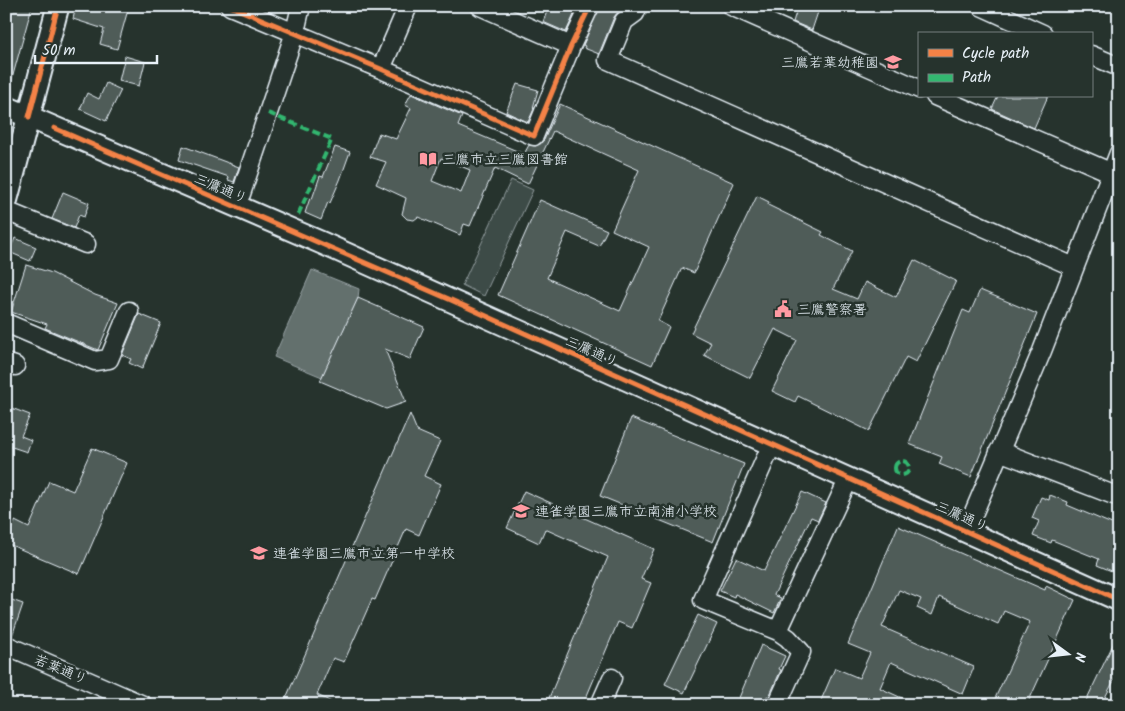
<svg xmlns="http://www.w3.org/2000/svg" width="1125" height="711" font-family="Kalam,'Klee One',sans-serif">
<rect width="100%" height="100%" fill="#26332d"/>
<filter id="ink" filterUnits="userSpaceOnUse"><feTurbulence type="fractalNoise" baseFrequency=".02" numOctaves="2"/><feDisplacementMap in="SourceGraphic" scale="10" xChannelSelector="R" yChannelSelector="G"/><feConvolveMatrix kernelMatrix="1 2 1 2 8 2 1 2 1" color-interpolation-filters="sRGB"/></filter>
<g filter="url(#ink)">
<path fill="#3e4b47" stroke="#939ea0" d="M511,180L533,190L484,296L462,285Z"/>
<path fill="#636f6d" stroke="#98a3a5" d="M312,270L359,289L358,298L322,377L274,357Z"/>
<path fill="#505c59" stroke="#e8f1f8" fill-rule="evenodd" d="M6,6H32L10,86L6,85Z
M76,6H129L117,49L100,44L104,29L73,19Z
M549,6H578L566,32L543,22Z
M600,6L619,11L614,17L599,54L584,48L585,46L583,45Z
M798,6H820L812,30L793,22Z
M125,56L145,62L139,86L119,81Z
M106,83L121,90L106,121L80,109L87,93L99,99Z
M517,84L538,90L533,108L534,109L528,122L506,112Z
M411,94L462,116L458,126L524,154L529,145L536,146L544,140L560,104L734,183L694,273L682,268L658,321L669,327L652,365L498,295L540,200L607,230L599,246L567,232L547,278L620,311L649,247L612,230L639,170L553,131L528,184L495,168L470,226L464,224L460,235L418,217L414,220L407,219L402,214L406,198L376,184L386,162L370,157L379,133L396,139L411,108L405,105ZM441,158L470,170L461,193L432,181Z
M998,96H1048L1034,128L992,109Z
M183,146L239,167L234,182L228,180L229,177L179,160Z
M335,147L350,152L340,180L330,203L328,202L321,220L305,213L310,198L312,199L320,176L323,177Z
M63,192L89,203L84,217L79,215L74,228L52,219Z
M757,196L769,202L768,205L823,232L821,235L852,251L833,289L857,299L865,282L896,297L914,260L956,281L916,362L906,357L869,431L798,396L795,402L772,391L797,340L775,329L750,378L704,355L711,343L691,333Z
M15,238L36,247L30,261L9,252Z
M26,265L52,273L95,295L118,303L98,350L45,328L47,324L11,312Z
M980,290L1037,314L971,477L939,464L942,457L909,444L963,310L970,313Z
M358,298L424,327L410,359L385,349L406,402L386,409L320,381Z
M139,314L161,323L142,369L129,363L131,359L122,355Z
M6,406L30,415L21,436L31,440L27,452L6,445V440L11,425L6,423Z
M410,414L417,431L440,441L424,476L441,484L419,535L406,529L375,600L372,599L344,662L333,658L317,695L338,705H283Z
M631,418L744,464L713,542L600,496Z
M92,448L127,463L79,574L6,543L15,521L29,528L49,481L73,491Z
M524,491L654,549L641,579L651,583L632,628L618,622L583,705H546L608,557L545,529L539,543L507,528Z
M802,492L826,503L818,520L811,517L774,595L781,598L774,613L735,594L734,597L720,591L736,558L764,571Z
M1050,495L1068,502L1067,505L1119,527V574L1097,565L1099,559L1052,540L1051,543L1033,536L1039,521L1032,518L1041,497L1049,500Z
M898,526L1045,590L1046,586L1075,600L1027,705H992L1030,622L1004,611L998,624L939,597L932,615L917,608L921,599L899,590L882,627L974,667L963,694L891,662L880,688L917,705H819L835,668L859,678L870,653L848,644Z
M6,598L23,604L12,636L6,635Z
M698,615L717,624L684,693L665,684Z
M1119,632V671L1101,705H1084Z
M761,645L785,656L779,669L781,670L769,697L767,696L763,705H736Z"/>
<g fill="none" stroke-linecap="round" stroke-linejoin="round">
<g stroke="#e8f1f8" stroke-width="21">
<path id="minor" d="M230,6L381,69L534,136L571,46L590,6
M480,6L571,46
M638,6L635,13L624,21L608,60L1074,267
M731,6L919,89
M981,6L1043,34
M1091,55L1119,67
M381,69L408,6
M935,96L1119,176
M233,205L241,194L295,32L301,6
M6,211L86,244
M6,323L95,361L109,359L129,311
M6,363L15,366
M772,444L703,600L778,631L849,478
M999,451L1119,497
M966,531L1042,351L1119,153
M6,645L143,705
M600,705L612,678
M777,705L801,652L788,638L778,631"/>
</g>
<g stroke="#e8f1f8" stroke-width="25">
<path id="major" d="M6,107L322,243L1119,600
M6,202L58,6"/>
</g>
<use href="#minor" stroke="#26332d" stroke-width="18"/>
<use href="#major" stroke="#26332d" stroke-width="21"/>
<path stroke="#33b770" stroke-width="4" stroke-dasharray="8 4" stroke-linecap="butt" d="M268,113L332,139L297,217
M895 468a7 7 0 1 1 14 0a7 7 0 1 1-14 0Z"/>
<g stroke="#26332d" stroke-width="8">
<path id="cycleway" d="M230,6L381,69L534,136L571,46L590,6
M29,117L58,6
M54,128L451,300L1119,600"/>
</g>
<use href="#cycleway" stroke="#f48246" stroke-width="5"/>
</g>
</g>
<defs>
<g id="school-bare" transform="scale(1.35)"><path d="M0-5L7-2L0 1L-7-2ZM-4 1L0 2.5L4 1V4Q0 6-4 4Z" fill="#ff9aa2" stroke="#26332d" stroke-width="2.5" paint-order="stroke"/></g>
<g id="library-bare" transform="scale(1.35)"><path d="M-6-4Q-3-5.5-.7-3.5V5Q-3 3-6 4ZM6-4Q3-5.5 .7-3.5V5Q3 3 6 4Z" fill="#ff9aa2" stroke="#26332d" stroke-width="2.5" paint-order="stroke"/></g>
<g id="civic-bare" transform="scale(1.35)"><path d="M-.6-6.5H3V-4.5H.6V-3L4-1V1h2V6H-6V1h2V-1L-.6-3ZM-1.2 2.5V6h2.4V2.5Z" fill="#ff9aa2" stroke="#26332d" stroke-width="2.5" paint-order="stroke"/></g>
</defs>
<g fill-rule="evenodd">
<use href="#school-bare" x="893" y="62"/>
<use href="#library-bare" x="428" y="159"/>
<use href="#civic-bare" x="783" y="309"/>
<use href="#school-bare" x="521" y="511"/>
<use href="#school-bare" x="259" y="553"/>
</g>
<g text-anchor="middle" stroke-width="5" stroke-linejoin="round" paint-order="stroke">
<g font-size="14" fill="#e8f1f8" stroke="#26332d" text-anchor="start">
<text x="879" y="67" text-anchor="end">三鷹若葉幼稚園</text>
<text x="442" y="164">三鷹市立三鷹図書館</text>
<text x="797" y="314">三鷹警察署</text>
<text x="535" y="516">連雀学園三鷹市立南浦小学校</text>
<text x="273" y="558">連雀学園三鷹市立第一中学校</text>
</g>
<g font-size="14" fill="#e8f1f8" stroke="#26332d">
<text transform="translate(221 188) rotate(23)" y="5">三鷹通り</text>
<text transform="translate(592 351) rotate(24)" y="5">三鷹通り</text>
<text transform="translate(962 516) rotate(24)" y="5">三鷹通り</text>
<text transform="translate(61 669) rotate(23)" y="5">若葉通り</text>
</g>
</g>
<rect width="1125" height="711" fill="none" stroke="#26332d" stroke-width="25"/>
<rect x="12" y="12" width="1100" height="686" fill="none" stroke="#e8f1f8" stroke-width="2" filter="url(#ink)"/>
<rect x="918" y="32" width="175" height="65" fill="#26332d" stroke="#747f7e"/>
<rect x="928" y="49" width="25" height="8" fill="#f48246" stroke="#747f7e"/>
<text x="962" y="58" font-size="15" fill="#e8f1f8">Cycle path</text>
<rect x="928" y="74" width="25" height="8" fill="#33b770" stroke="#747f7e"/>
<text x="962" y="82" font-size="15" fill="#e8f1f8">Path</text>
<g transform="translate(1068 654) rotate(105)" stroke="#26332d" stroke-width="4" paint-order="stroke">
<path d="M0-4L9 19L0 12L-9 19Z" fill="#e8f1f8"/>
<text y="-8" font-size="14" font-weight="bold" text-anchor="middle" fill="#e8f1f8">N</text>
</g>
<path d="M35 55v8h122v-8" fill="none" stroke="#e8f1f8" stroke-width="2.5"/>
<text x="42" y="55" font-size="15" fill="#e8f1f8" stroke="#26332d" stroke-width="4" paint-order="stroke">50 m</text>
</svg>
